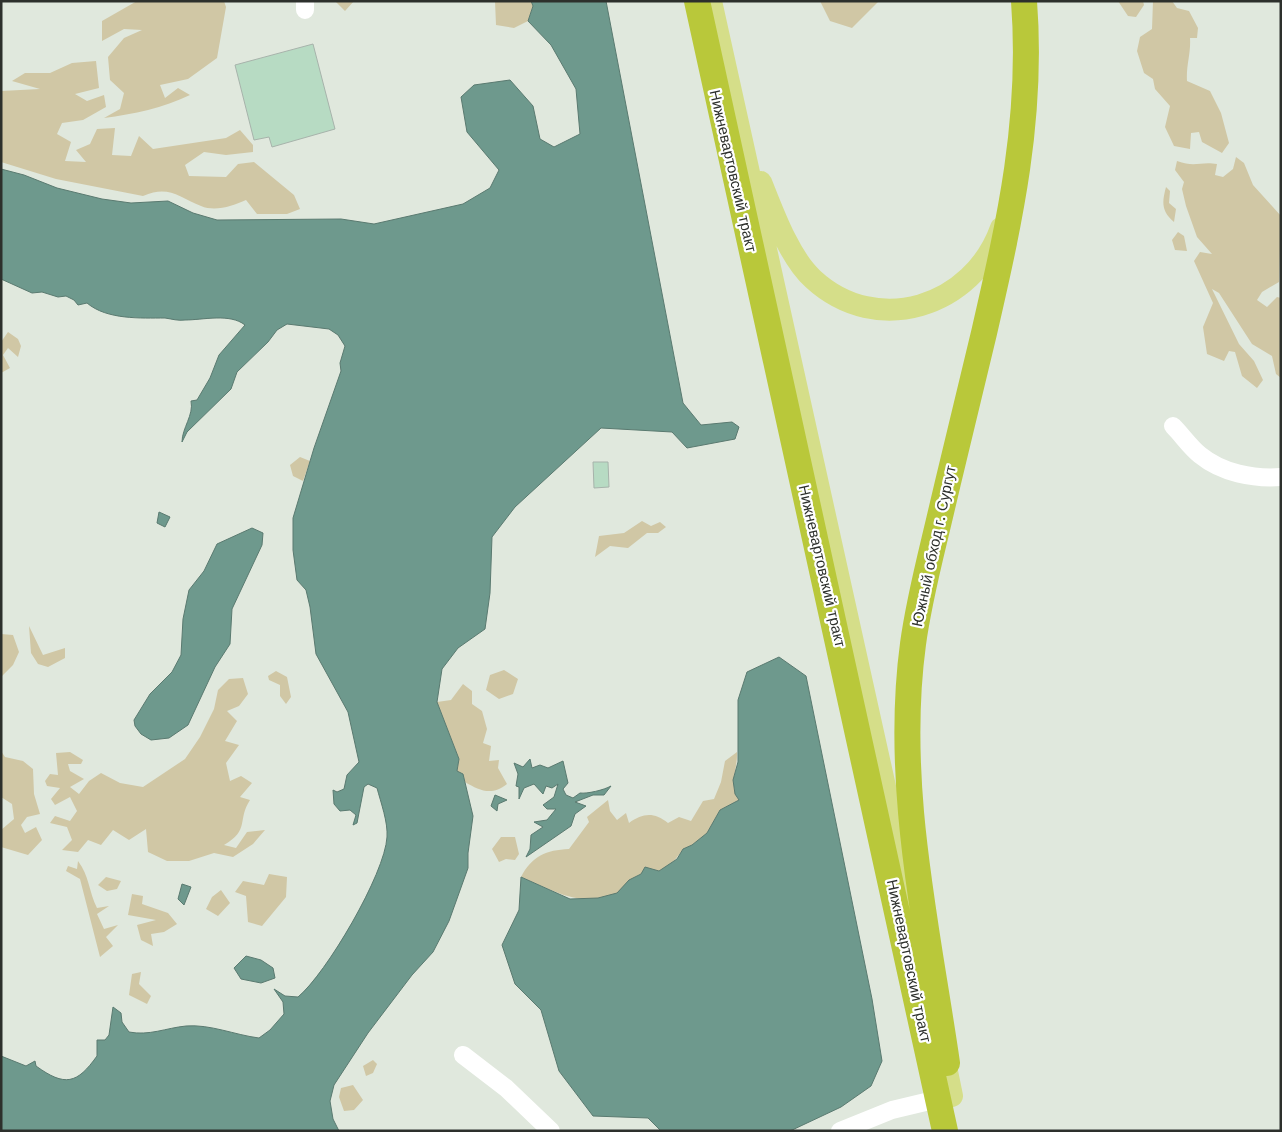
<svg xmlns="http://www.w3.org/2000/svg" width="1282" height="1132" font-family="'Work Sans',sans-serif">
<rect width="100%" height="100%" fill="#e0e8dd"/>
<path fill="#d0c7a5" d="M137,1H224L226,7L217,58L188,79L160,85L165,98L178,88L190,95C163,108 134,114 104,118L120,109L124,93L110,80L108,57L124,38L142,30L124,29L102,41V21Z
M335,1H354L345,11Z
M495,1H531L533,6L528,21L514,28L496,25Z
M820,1H879L852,28L830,21Z
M1118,1H1143L1144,5L1136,17L1128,16Z
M1153,1H1172L1177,8L1189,11L1198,28L1197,38H1190C1191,54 1186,65 1187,81L1210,91L1221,113L1229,143L1222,153L1202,142L1199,132L1191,133L1190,149L1174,146L1165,127L1170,106L1155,89L1153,79L1144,73L1137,51L1140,37L1152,29Z
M96,61L99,88L75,94L87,101L104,95L106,107L83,120L62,123L57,134L71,142L65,161L86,162L76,150L90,144L97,129L115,128L112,155L131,156L139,136L153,149L226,138L240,130L253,145V152L226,155L204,152L185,165L189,176L226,177L238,164L254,162L294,195L300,209L287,214H257L246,200C233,206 215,212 201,206C178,197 169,185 143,196L56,179L1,162V91L40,89L12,81L25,73H50L72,63Z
M1236,157L1244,163L1253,185L1281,216L1279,282L1262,292L1257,300L1267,307L1277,297L1281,298V378L1276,374L1272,356L1252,344L1219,293L1212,289L1239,344L1254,361L1263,380L1257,388L1242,376L1235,352L1229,351L1224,361L1207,354L1203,327L1213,303L1194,261L1200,252L1212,254L1197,237L1186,206L1182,189L1184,182L1175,170L1177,161C1196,168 1200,161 1217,164L1215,175L1223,177L1233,169Z
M1166,187L1170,191L1169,203L1176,209L1174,222C1161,211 1162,202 1166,187Z
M1178,232L1184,236L1187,251L1175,250L1172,240Z
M8,332L18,339L21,346L18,357L8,348L3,355L10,368L1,373V342Z
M300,457L310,461L303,481L293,476L290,465Z
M642,521L651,526L660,522L666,527L658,533H647L628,548L610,546L595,557L599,536L624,533Z
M29,626L43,655L65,648V658L48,667L38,664L31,653Z
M1,634L13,635L19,652L13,665L1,677Z
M504,670L518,679L513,694L499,699L486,690L490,675Z
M276,671L287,677L291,697L286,704L280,696V685L269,680L268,676Z
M243,678L248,694L239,706L227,711L237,721L225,741L239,745L226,763L230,781L241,776L252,783L240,797L250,800C237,820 250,830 224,845L236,848L247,832L265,830L253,844L233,857L214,853L189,861H167L148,852L146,829L129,840L113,830L101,845L88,840L78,852L62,850L72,840L67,827L50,823L55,816L70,821L77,811L70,797L55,805L51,799L60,788L47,786L45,781L50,774L58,775L56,753L70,752L83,760L81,764H68L70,771L84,779L70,787L79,794L89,781L101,773L120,783L143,787L185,759L200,737L214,709L218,690L229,679Z
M463,684L472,691V704L482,711L487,729L483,743L491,746L489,761L499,760L498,768L507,784C492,796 480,791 465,782L463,774L457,772L459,759L437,702L451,700Z
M1,751L5,757L23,761L33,769L34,794L40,814L27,817L21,825L25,833L36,827L42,840L28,855L1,847V830L14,819L12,804L1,797Z
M737,752C738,768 728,786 739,800L720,810L707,833L692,845L683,849C677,858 669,868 658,871C652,873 645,872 639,875C628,879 625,890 616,894C582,909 552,890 521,877C532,856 546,850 569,849L589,822L587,817L608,800L610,811L617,820L626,813L629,823C643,813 654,812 668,823L679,817L691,821L703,801L714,799L721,782L725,761Z
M501,837H515L519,854L515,860L506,859L499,862L492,849Z
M78,861C89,875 89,892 97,908L109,906L97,914L104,929L118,925L106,937L113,946L100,957L80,879L66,871L68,866L77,869Z
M269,874L287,877L286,897L262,926L248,922L246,896L235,892L243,881L264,885Z
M106,877L121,881L117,889L107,891L98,885Z
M221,890L230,903L218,916L206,909L212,897Z
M132,894L143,896L142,904L168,913L177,924L164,932L151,934L153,946L141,940L137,925L156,920L128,915Z
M141,972L139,984L151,996L147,1004L129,995L132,974Z
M373,1060L377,1064L373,1073L366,1076L363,1066Z
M353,1085L363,1100L354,1110L344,1111L339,1097L341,1088Z"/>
<path fill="#6e998d" stroke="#5a7a70" d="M531,1H606L683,403L701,425L732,422L739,427L735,439L687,448L672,432L601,428L515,507L492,537L490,593L485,629L458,648L442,669L437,702L459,759L457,771L463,774L473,816L468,853V868L449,921L433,952L412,975L368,1033L334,1085L330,1101L333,1119L339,1131H1V1056L26,1066L35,1061L36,1066C65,1087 77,1084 97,1056V1040H105L109,1035L113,1007L121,1013L122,1022L129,1032C149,1036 166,1028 186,1026C210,1024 235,1035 259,1038L270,1030L284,1014L283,1002L274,989L285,996L298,997C326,974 385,874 387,837C388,822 381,803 377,788L368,784L364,787L357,823L353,825L356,815L350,810L340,811L334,804L333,790L337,792L344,789L347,775L359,762L348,712L316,654L310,607L306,590L297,580L293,550V518L314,448L341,371L340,363L345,346L338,335L329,329L287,324L277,330L268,342L237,372L231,389L187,432L182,442C182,428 194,415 191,401L197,400L210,378L219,355L245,325C230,313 203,320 185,320C178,321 172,319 165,318C141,318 107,320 87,303L78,305L74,300L66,296L58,297L42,292L32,293L1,279V169L24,175L57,188L102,199L131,203L168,201L193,213L217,220L341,219L374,224L463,204L490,188L499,170L467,132L461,97L474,85L510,80L533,106L540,139L554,147L580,134L576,89L551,45L528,21L533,6Z
M159,512L170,517L165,527L157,523Z
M252,528L263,533L262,545L232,609L230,644L215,667L188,725L169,738L151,740L141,734L135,726L134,720L150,694L172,672L181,655L183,619L189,590L204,571L217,544Z
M779,657L806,676L872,999L882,1061L871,1086L841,1107L790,1131H661L648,1118L593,1116L559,1071L541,1010L515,984L502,945L519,910L521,877L570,899L598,898L617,893L629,880L641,874L645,867L659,871L677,859L683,849L692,845L707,833L720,810L739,800L735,794L733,780L738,762V700L747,672Z
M530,759L532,768L540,765L548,768L563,761L568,783L563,789L566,795L573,798L580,793C587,794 604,790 611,786L604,795H593L575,802L586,806L575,814L571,826L526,857L530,849L531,835L543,827L534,822L547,820L556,809H547L543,805L554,797L558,784L552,788L546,786L543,794L534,784L524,788L519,799V787L516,786L518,774L514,763L523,767Z
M495,795L507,800L498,804L497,811L491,806Z
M182,884L191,887L184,905L178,899Z
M246,956L261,960L273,968L275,978L261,983L241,979L234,968Z"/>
<path fill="#b7dbc3" stroke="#a7b3ab" d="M313,44L335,129L272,147L269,137L254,140L235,65Z
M593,462H608L609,487L594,488Z"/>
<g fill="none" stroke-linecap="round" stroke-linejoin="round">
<path stroke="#fff" stroke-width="18" d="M305,1V10
M1173,426C1182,435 1190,447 1200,455C1222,473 1253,479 1281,477
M463,1055L506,1088L551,1131
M840,1131L892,1110L938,1099"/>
<path stroke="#d5de89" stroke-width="22" d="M711,1L913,913
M761,182C773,212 789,257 813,279C877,338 973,307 1001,228
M942,1047L952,1096"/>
<path stroke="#b9c83a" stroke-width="26" d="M697,1L945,1131
M947,1063C927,925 894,784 913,644C919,599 931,555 941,512C955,452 970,392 984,333C1010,220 1033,118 1024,1"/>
</g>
<g text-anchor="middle" stroke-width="4.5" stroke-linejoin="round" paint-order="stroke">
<g font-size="15" fill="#2d302c" stroke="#fff">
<text transform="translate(733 171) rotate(77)" y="5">Нижневартовский тракт</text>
<text transform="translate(934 546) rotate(-78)" y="5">Южный обход г. Сургут</text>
<text transform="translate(822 566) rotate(77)" y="5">Нижневартовский тракт</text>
<text transform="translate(909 961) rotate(78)" y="5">Нижневартовский тракт</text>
</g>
</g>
<rect width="1282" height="1132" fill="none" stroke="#2d302c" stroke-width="5"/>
</svg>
